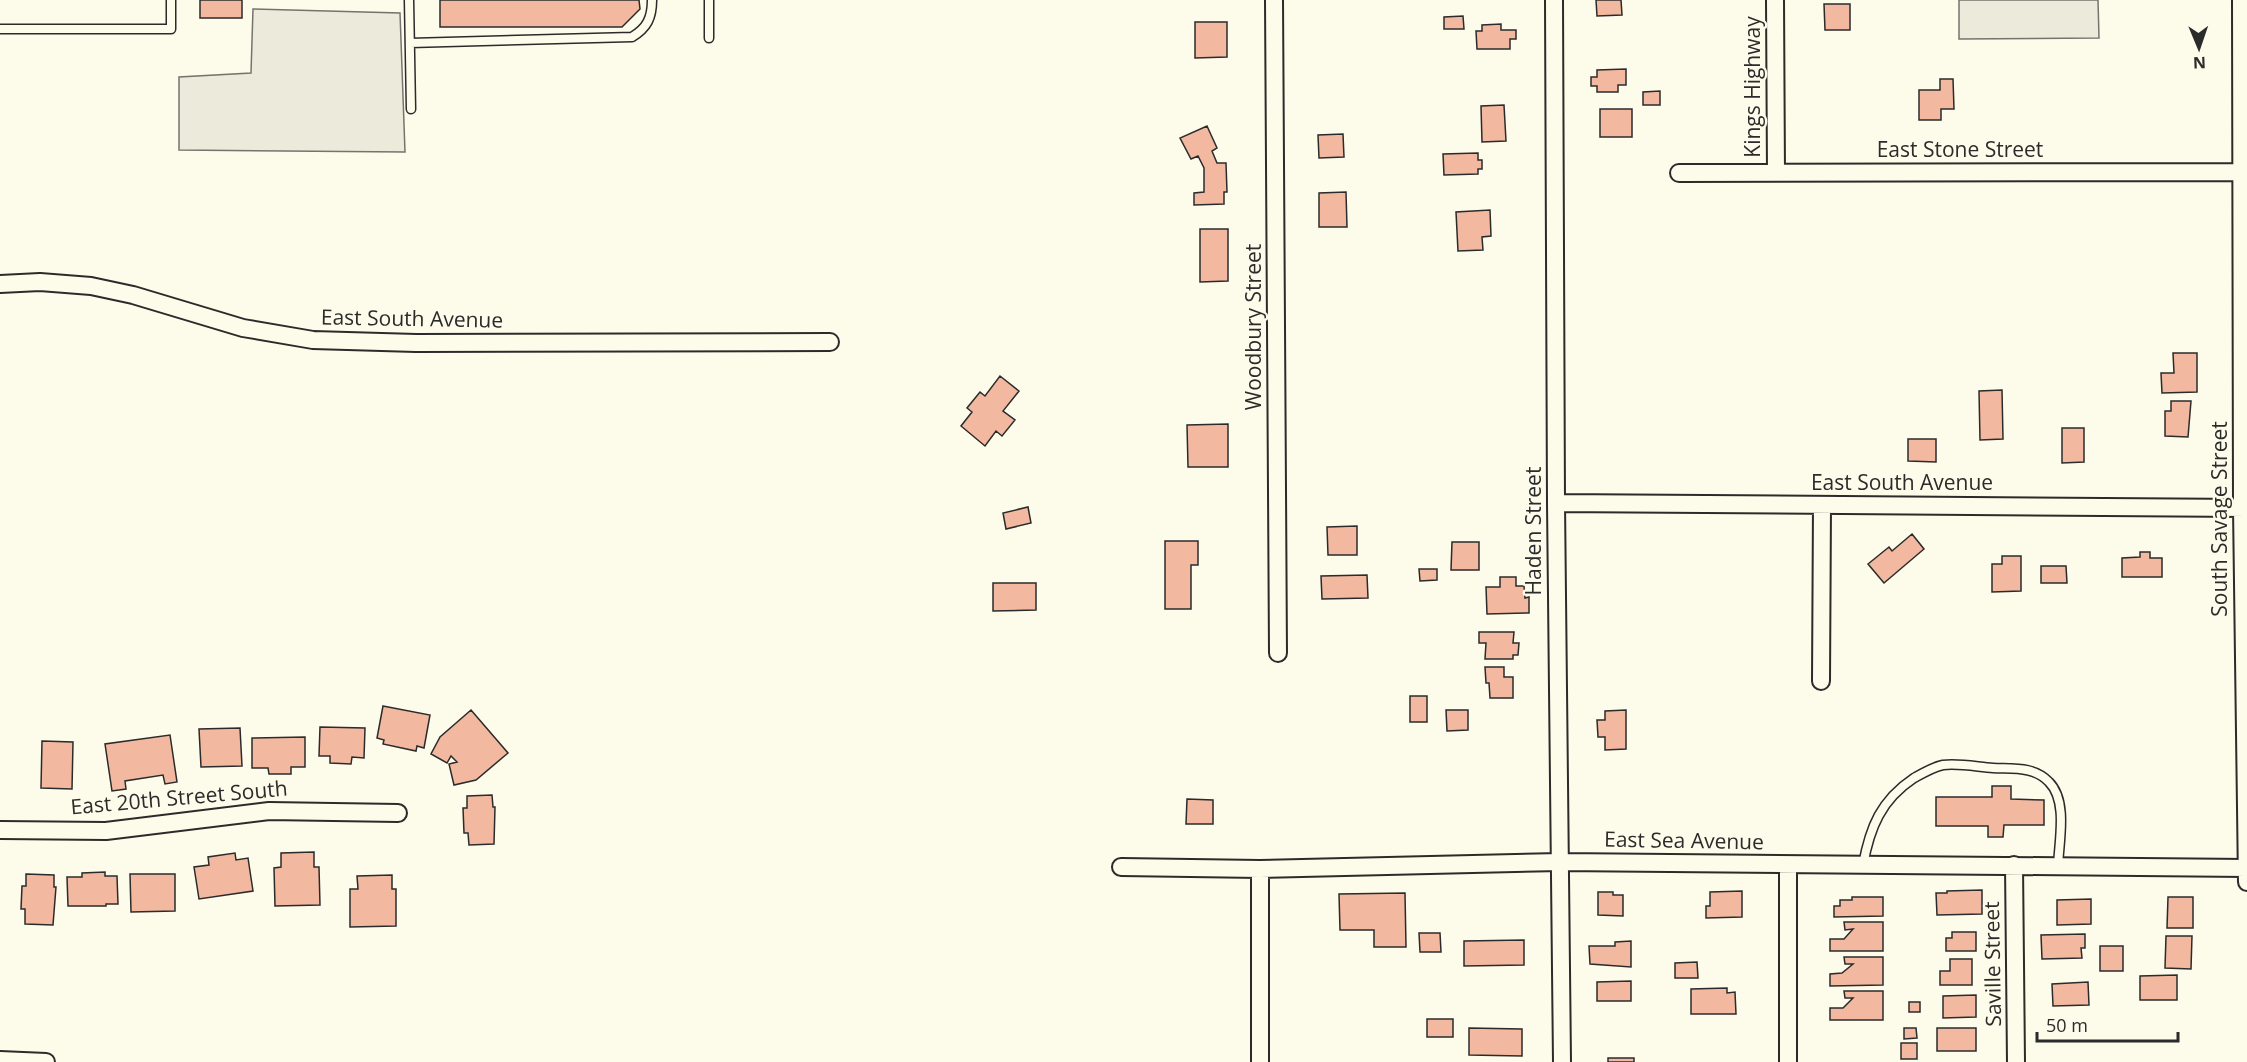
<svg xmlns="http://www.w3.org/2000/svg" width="2247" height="1062" font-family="'Open Sans',sans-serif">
<rect width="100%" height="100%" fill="#fdfbea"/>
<path fill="#ecebdb" stroke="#74746e" stroke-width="1.5" d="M1959,0H2098L2099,38L1959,39Z
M253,9L400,13L405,152L179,150V77L251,73Z"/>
<path fill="#f2b8a0" stroke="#2b2b2b" stroke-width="1.5" d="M200,0H242V18H200Z
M440,0H639L640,9L622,27H440Z
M1596,0H1621L1622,15L1597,16Z
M1824,4H1850V30H1825Z
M1463,16L1464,29H1444V17Z
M1195,22H1227V57L1195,58Z
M1501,24V30H1516V39H1510V49H1477L1476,31H1482V25Z
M1626,69V85H1618V92H1597V86H1591V77H1597V70Z
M1940,79H1953L1954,109H1941V120H1919V90H1940Z
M1660,91V105H1643V92Z
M1504,105L1506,141L1482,142L1481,106Z
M1600,109H1632V137H1600Z
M1207,126L1217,148L1212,151L1217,163H1226L1227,192H1224V204L1194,205V193L1204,192V168L1198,156L1191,159L1180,138Z
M1343,134L1344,157L1319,158L1318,135Z
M1478,153V160H1482V169H1478V174L1444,175L1443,154Z
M1346,192L1347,227H1319V193Z
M1490,210L1491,236L1482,237L1483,250L1458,251L1456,212Z
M1200,229H1228V281L1200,282Z
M2173,353H2197V392L2162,393L2161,373H2174Z
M1000,376L1019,391L1003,411L1015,420L1002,436L996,431L985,446L961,426L972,412L967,408L980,392L985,396Z
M2002,390L2003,439L1980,440L1979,391Z
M2171,401H2191L2188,437L2165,436V411H2171Z
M1228,424V467H1188L1187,425Z
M2062,428H2084V462L2062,463Z
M1908,439H1936V462L1908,461Z
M1028,507L1031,523L1006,529L1003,513Z
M1357,526V555H1328L1327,527Z
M1912,534L1924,549L1884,583L1868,564L1889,547L1892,551Z
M1165,541H1198V565H1191V609H1165Z
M1452,542H1479V570H1451Z
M2140,552H2150V558H2162V577H2122V558L2140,557Z
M2002,556H2021V591L1992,592V564H2002Z
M2041,566H2066L2067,583H2041Z
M1419,569H1437V580L1420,581Z
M1367,575L1368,598L1322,599L1321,576Z
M1500,577H1516V586H1524L1525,598L1529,597V613L1487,614L1486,587H1500Z
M993,583H1036V610L993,611Z
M1479,632H1514L1513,643H1519L1518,655H1513V659H1485L1486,643H1479Z
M1485,667H1504V677H1513V698H1490L1489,683H1486Z
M1410,696H1427V722H1410Z
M383,706L430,715L424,748L417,746L416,751L383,744L384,740L377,738Z
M471,710L508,753L476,780L454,785L449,764L457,762L451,756L447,763L431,754L440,737Z
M1446,710H1468V730L1447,731Z
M1626,710V749L1605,750V737H1598L1597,720H1605V711Z
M320,727L365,728L364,758L352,757L351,764L330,763V756H319Z
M240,728L242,766L201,767L199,729Z
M170,735L177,782L165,784L163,775L125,781L126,789L112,791L105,744Z
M305,737V767H291V774H269L268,768H252V738Z
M42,741L73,742L72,789L41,788Z
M1992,786H2011V799L2044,800V825H2004L2003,837H1988V826H1936V797H1992Z
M492,795L493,807H495L494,844L469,845L468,833H464L463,808H467V796Z
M1187,799L1213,800V824H1186Z
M314,852V867H319L320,905L275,906L274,868L281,867V853Z
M235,853L236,860L248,858L253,891L199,899L194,867L209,865L208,857Z
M105,872V876H117L118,904H106V906H68L67,877H82V873Z
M26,874L54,875V887H56L53,925L25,924V909H21L22,886H26Z
M130,874H175V911L131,912Z
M392,875V889H396V926L350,927V889H358L357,876Z
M1982,890V914L1937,915L1936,893H1947V891Z
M1742,891V917L1706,918V906H1710V892Z
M1598,892H1613V895H1623V916L1598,915Z
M1405,893L1406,947H1374V930H1340L1339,894Z
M1852,897H1883V916L1834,917V906H1840V900H1852Z
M2168,897H2193V928H2167Z
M2091,899V924L2057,925V900Z
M1844,922H1883V951H1830V939H1844L1853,929L1845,930Z
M1952,932H1976V951H1946V938H1952Z
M1419,933H1440L1441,952H1420Z
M2085,934V948H2081L2082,958L2042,959L2041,935Z
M2166,936H2192L2191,969L2165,968Z
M1524,940V965L1464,966V941Z
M1631,941V967L1590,964L1589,946H1615V942Z
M2100,946H2123V971H2100Z
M1844,957H1883V985L1830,986V974L1842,973L1853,964H1845Z
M1950,959H1972V985H1940V971H1950Z
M1697,962L1698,978H1675V963Z
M2177,975V1000H2140V976Z
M1631,981V1001H1597V982Z
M2088,982L2089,1005L2053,1006L2052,984Z
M1727,988V993L1735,992L1736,1014H1691V989Z
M1844,991H1883V1020H1830V1008H1843L1853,998H1845Z
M1976,995V1017L1943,1018V996Z
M1909,1002H1920V1012H1909Z
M1427,1019H1453V1037H1427Z
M1469,1028L1522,1029V1056L1469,1055Z
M1904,1028H1916L1917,1038L1904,1039Z
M1937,1028H1976V1051H1937Z
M1901,1043H1917V1059H1901Z
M1608,1058H1634V1062H1608Z"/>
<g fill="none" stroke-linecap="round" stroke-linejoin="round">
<g stroke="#2b2b2b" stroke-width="11">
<path id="lane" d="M409,0L411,109
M0,29H171V0
M709,38V0
M410,43L632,37C647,28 652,18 652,0
M1863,865C1870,827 1881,800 1914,778C1923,773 1933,767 1943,765C1959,763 1978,767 1993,768C2013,769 2034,766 2049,782C2068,801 2059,841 2058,866"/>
</g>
<g stroke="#2b2b2b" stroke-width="20">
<path id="street" d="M1274,0L1278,653
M1554,0L1556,503L1562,1062
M1775,0L1776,173
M2241,0L2242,508L2247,882
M1679,173L2242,172
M0,284L40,282L91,286L133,295L243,328L313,340L416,343L830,342
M1556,503L2247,508
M1821,681L1822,505
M0,830L106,831L269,811L398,813
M2014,865L2016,1062
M1121,867L1260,869L1560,862L2247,868
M0,1060L46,1062
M1260,1062V869
M1788,1062V865"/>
</g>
<use href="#lane" stroke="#fdfbea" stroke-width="8"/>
<use href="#street" stroke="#fdfbea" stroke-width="16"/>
</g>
<g text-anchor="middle" stroke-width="4.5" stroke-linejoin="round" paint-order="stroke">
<g font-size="21" fill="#2b2b2b" stroke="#fdfbea">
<text transform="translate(1753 87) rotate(-90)" y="7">Kings Highway</text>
<text x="1960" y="157">East Stone Street</text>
<text transform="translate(412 319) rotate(1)" y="7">East South Avenue</text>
<text transform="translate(1254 327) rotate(-90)" y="7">Woodbury Street</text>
<text x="1902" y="490">East South Avenue</text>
<text transform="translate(2220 519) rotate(-90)" y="7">South Savage Street</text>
<text transform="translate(1534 531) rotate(-90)" y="7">Haden Street</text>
<text transform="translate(179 798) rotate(-5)" y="7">East 20th Street South</text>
<text transform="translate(1684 841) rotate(1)" y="7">East Sea Avenue</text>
<text transform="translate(1993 964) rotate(-91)" y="7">Saville Street</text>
</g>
</g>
<g transform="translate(2199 48) rotate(178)" stroke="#fdfbea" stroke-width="4.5" paint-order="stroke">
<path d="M0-4.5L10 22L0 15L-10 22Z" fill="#2b2b2b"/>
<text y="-9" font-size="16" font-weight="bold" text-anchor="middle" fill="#2b2b2b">N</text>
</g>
<path d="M2037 1032v9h141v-9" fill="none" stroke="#2b2b2b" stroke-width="3"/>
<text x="2046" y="1032" font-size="18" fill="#2b2b2b" stroke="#fdfbea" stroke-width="4.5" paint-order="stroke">50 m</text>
</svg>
